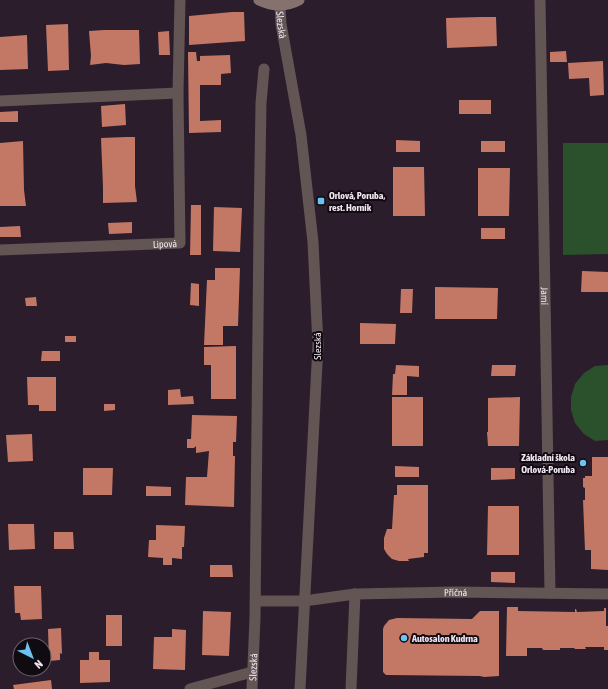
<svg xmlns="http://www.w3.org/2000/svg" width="608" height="689" font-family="'Asap Condensed',sans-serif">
<rect width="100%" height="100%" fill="#2c1d2d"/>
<path fill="#2a512b" d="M563,143H608V254L563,255Z
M608,365V440L595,441L584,434L575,423L571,410V397L575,384L584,373L595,366Z"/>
<path fill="#c37865" d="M232,12H244L245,41L189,45V16Z
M481,17H496L497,46L447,48L446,18Z
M68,24L69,70L48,71L46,25Z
M104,30H139L140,64L124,65L106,63L90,65L91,56L89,31Z
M169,31L170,55H159L158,32Z
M27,35L28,69L0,70V37Z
M566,51L567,62H550V52Z
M188,52H196L197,61H200V56L230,55L231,73L221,74V85H200V121L221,120V132L189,133Z
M603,61L604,95L590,96L589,78L569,79L568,63Z
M459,100H491V114H459Z
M125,104L126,125L102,127L101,106Z
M18,111V122H0V112Z
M126,137H135V186L137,202L103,203V187L101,138Z
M396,140L420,141V152H396Z
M23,141L24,190L26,206H0V143Z
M481,141H505V152H481Z
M393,167H424L425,216H393Z
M478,168H510L509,216H478Z
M191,205H201V255H190Z
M214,207L242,208L240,252L213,251Z
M132,222V233L109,234L108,223Z
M20,226L21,237H0V227Z
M481,228H505V239H481Z
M215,268H240L238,326H223V345H204L207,280H215Z
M582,271L608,272V292H581Z
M191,283L199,284V306L190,305Z
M435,287L498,288L497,319H435Z
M401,289H413L412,313H400Z
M36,297L37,306H26L25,298Z
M360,323L396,324L395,344H360Z
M65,336H76V342H65Z
M236,346V399H211V365H204V347Z
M42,351H60V361H41Z
M396,365L419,366V377L407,376V395H392L393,374H395Z
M492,365H516L515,376H491Z
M27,377H56V411H39V405H28Z
M180,389L181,397L193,396L194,404L168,405V390Z
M392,397H423V446H392Z
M520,397L519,446H488L487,432H488V398Z
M104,404H115V410L104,411Z
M192,415L237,416L236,442H233V456H235L234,507L185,505L186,477H207L209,451L196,453V446L194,448H187V439H191Z
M32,434L33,461L8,462L6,435Z
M592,457H608V570L591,569V550H585L583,500H585V488L583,487V478H585V476H592Z
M395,466L419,467V477H395Z
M83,468H113L112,495H83Z
M491,468H515V479L491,480Z
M397,485H428V553H424V557L408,559L409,561H399L392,559L387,554L384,549V538L387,529H392L394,495H397Z
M146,486L171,487V496H146Z
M488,506H519V555H487Z
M8,524H34L35,549L9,550Z
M156,525L185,526L184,547H182V559L172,558V565H163V558L148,557L149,540H156Z
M54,532H73L74,549H54Z
M210,565H232L233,577H210Z
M491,572H515V583L491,582Z
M14,586H41L42,619L21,620L20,613H15Z
M507,607H518V611L575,612V609H576L577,612L604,611V608H606V626H608V650H604V647H585L586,649H574L575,648H560V650H543L542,648H527V656H506Z
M203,611L231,612L229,656L202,655Z
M480,611H499V676L484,677L480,676L386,675L383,672V629L384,626L389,620L397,618L472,619Z
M106,615H122V646H106Z
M61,628L62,654L60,653V660L49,661L48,629Z
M172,629L186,630L185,670L153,669L154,637H172Z
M89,652H99V660H110V682L80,683V660H89Z
M51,680L52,689H14L13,685Z"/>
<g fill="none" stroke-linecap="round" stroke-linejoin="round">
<g stroke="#625554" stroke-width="11">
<path id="s1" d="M540,0L550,593"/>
<path d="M0,101L178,93"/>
<path id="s2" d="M0,250L180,243L178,93L180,0"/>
<path id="s3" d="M256,601H304L355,594L455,592L608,594"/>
<path d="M190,689L252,672"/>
<path id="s4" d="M252,689L255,618L259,226L261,103L264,69"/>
<path d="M351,689L355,594"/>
</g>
<path stroke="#625554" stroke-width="11" id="s5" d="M280,5L281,24L301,135L313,242L318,345L300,689"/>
<path stroke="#85726f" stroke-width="11" d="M259,0C272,6 286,7 299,0"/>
</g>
<g fill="#6ac3f1" stroke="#100a11" stroke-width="1.5">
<rect x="317" y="197" width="8" height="8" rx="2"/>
<circle cx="583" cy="463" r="4"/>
<circle cx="404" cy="638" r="4"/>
</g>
<g text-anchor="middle" stroke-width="4" stroke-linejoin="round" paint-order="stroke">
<g font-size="10" fill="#f1e6f1" stroke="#100a11">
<text dy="4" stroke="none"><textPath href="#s5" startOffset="20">Slezská</textPath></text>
<text dy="4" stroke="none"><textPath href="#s2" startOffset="165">Lipová</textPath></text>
<text dy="4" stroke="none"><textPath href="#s1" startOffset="296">Jarní</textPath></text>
<text transform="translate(317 346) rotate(-90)" y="4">Slezská</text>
<text dy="4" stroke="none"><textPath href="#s3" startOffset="200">Příčná</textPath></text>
<text dy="4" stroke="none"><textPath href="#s4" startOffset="22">Slezská</textPath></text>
</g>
<g font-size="10" font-weight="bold" fill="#f1e6f1" stroke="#100a11" text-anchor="start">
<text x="329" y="199">Orlová, Poruba,<tspan x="329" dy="12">rest. Horník</tspan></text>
<text x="575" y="461" text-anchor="end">Základní škola<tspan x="575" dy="12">Orlová-Poruba</tspan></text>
<text x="412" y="642">Autosalon Kudrna</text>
</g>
</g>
<g transform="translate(32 657) rotate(138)"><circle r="19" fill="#100a11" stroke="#6a626b"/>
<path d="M0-3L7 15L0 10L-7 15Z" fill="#6ac3f1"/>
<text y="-6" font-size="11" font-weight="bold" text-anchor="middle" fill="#f1e6f1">N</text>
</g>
</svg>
